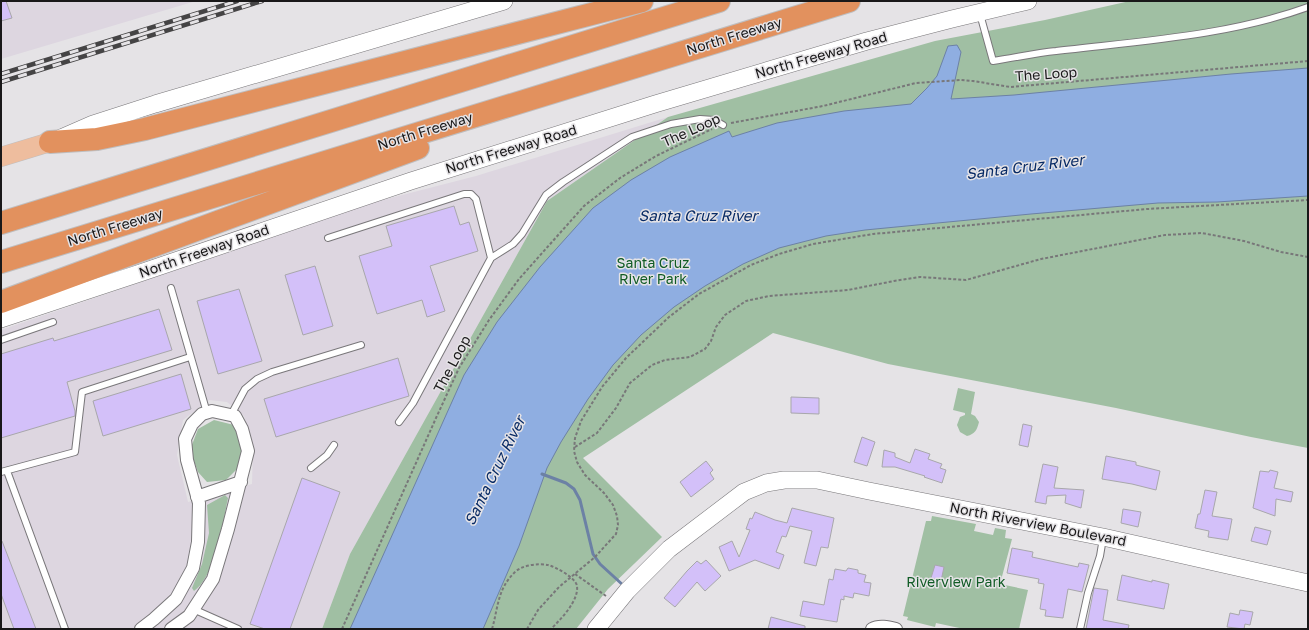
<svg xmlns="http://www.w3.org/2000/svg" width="1309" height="630" font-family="'Golos Text',sans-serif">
<rect width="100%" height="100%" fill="#e5e3e6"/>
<path fill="#ddd6e0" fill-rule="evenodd" d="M1,1H196L1,59Z
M668,117L547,201L350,554L322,629H1V330L375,202L476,176ZM209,400L227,402L244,416L253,446L252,484L188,502L177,455L183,420Z"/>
<path fill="#a0bfa3" d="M1130,1H1308V448L1251,437L1116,408L888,364L773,333L583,458L662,537L608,589L576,629H322L350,554L547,201L668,117L935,41L1045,20Z
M958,388L975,392L971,414L975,416L979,422C977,430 975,434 967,436L960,432L957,425L960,417L965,415V413L953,410Z
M214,420L234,425L242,448L241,465L226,480L207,482L198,472L190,450L198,429Z
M225,495L228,498C223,522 215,577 194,591L192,588L202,564L209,533L207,505Z
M932,516L976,524L974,531L993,535L995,528L1006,530L1005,538L1012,539L1000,584L1028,590L1019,629H964L936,623L935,627L907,620L908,617L903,616L926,521H931Z"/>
<path fill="#8faee1" stroke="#6c81a5" d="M957,45L961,52L951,99L1014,95L1231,74L1308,68V196L1217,202L1158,203L1031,214L865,230L826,236L779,248L743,264L705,286L674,307L641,335L613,365L588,399L561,442L547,468L519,546L483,629H350L464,375L497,322L540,267L593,208L631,180L670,157L729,131L732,137L777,123L844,111L911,104L927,88L937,76L948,46Z"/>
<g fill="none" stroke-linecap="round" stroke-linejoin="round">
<path stroke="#6c81a5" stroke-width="3" d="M542,474L566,483L574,489L580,500L593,554L600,564L624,586"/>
</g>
<path fill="#d3c0f9" stroke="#a8a7ab" d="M1,1H6L12,18L1,21Z
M454,206L460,225L469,222L478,251L430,266L445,311L427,317L422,300L377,314L359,256L392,246L386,226Z
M315,266L333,326L303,335L285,275Z
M239,289L262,361L218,374L197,301Z
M159,309L172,350L67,382L75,411V416L1,438V354L53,338L54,341Z
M398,358L409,396L276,437L264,399Z
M181,374L191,409L103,436L93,401Z
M791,397L819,398V414L791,413Z
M1023,424L1032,426L1028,447L1019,445Z
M862,437L875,442L867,466L854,462Z
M915,449L930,454L928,459L942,464L940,468L946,470L942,483L924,477L925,476L895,467H882L884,450L895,453V457L910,463Z
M1106,456L1136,462V465L1160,471L1156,490L1132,484L1102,479Z
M706,461L713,470L710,473L714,479L691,497L680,482Z
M1043,464L1058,467L1054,488L1084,490L1081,508L1065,503L1066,495L1047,496L1046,504L1035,502Z
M1270,470L1278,472L1274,488L1293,492L1291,502L1276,499L1275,516L1253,508L1260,471L1269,472Z
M302,478L340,492L290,629H265L250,624Z
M1205,490L1217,492L1212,516L1232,519L1228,540L1208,537L1209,531L1195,528L1198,514H1200Z
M792,508L834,518L828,548L821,547L816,566L804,563L812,531L790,526L786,537L782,536L776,552L784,555L779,569L755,560L729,571L719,547L732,541L739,557L750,530L746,529L750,518L752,519L755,512L775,520L787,523Z
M1123,509L1141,512L1138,527L1121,523Z
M1255,527L1271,531L1267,545L1251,541Z
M1,541H2L36,629H14L1,594Z
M1012,548L1033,552L1032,557L1078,567L1079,563L1089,565L1082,592L1068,589L1063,618L1045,616L1046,610L1040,609L1044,584L1038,583L1039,579L1007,573Z
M706,560L721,576L705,591L697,582L675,607L664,598L687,571L697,561L701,564Z
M935,565L944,567L941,581L931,578Z
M848,568L858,570V573L866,575L864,582L871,583L869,596L854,593L853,598L844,596V600L841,599L837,622L800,616L803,601L824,605L829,579L833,580L835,569L846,571Z
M1122,575L1152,582V580L1169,584L1164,609L1117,600Z
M1094,588L1108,590L1103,620L1129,625L1128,629H1086Z
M1240,610L1253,612L1250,625L1245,624L1244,629L1227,627L1230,613L1239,615Z
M771,617L805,626V629H768Z"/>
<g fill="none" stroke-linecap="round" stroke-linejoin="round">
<g stroke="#79777a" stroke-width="8">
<path id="lane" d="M980,14L993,61C1014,58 1035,53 1056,51C1140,41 1228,36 1308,7
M328,238L464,194H471L476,199L491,258L413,403L399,422
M491,258L513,244L522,234L546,195L563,182L632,137L671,124L700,119L714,120L723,125
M171,288L207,413
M1,340L53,322
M231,415L245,389L257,379L272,372L361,345
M311,468L327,455L334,445
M7,471L65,629
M1,472L75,452L82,392L190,357
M193,609L238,629
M1080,629L1088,593L1100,556L1103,538"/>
</g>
<g stroke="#79777a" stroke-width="14">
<path id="street" d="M197,497L241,482
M141,629L154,619L176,599L193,568L198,542L199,503L187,460L185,439L192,424L202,414L212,411L235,416L242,429L248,451L228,529L213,579L189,616L171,629
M872,629C879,625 888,627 896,629"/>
</g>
<g stroke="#79777a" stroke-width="18">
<path id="secondary" d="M61,138L93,124L155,104L504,1
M1,319L140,273L411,181L655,104L867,41L952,19L1028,1
M596,629L627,591L669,549L744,492L766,483L784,480H817L869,491L1103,537L1308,583"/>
</g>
<g stroke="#bfbebf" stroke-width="20">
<path id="primary" d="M1,157L50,142"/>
</g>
<g stroke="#bfbebf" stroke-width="24">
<path id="highway" d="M50,142L97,139L145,129L642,1
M1,223L719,1
M1,262L849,1
M1,302L418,148"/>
</g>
<path stroke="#787779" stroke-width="2" stroke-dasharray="3 2" stroke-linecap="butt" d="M731,123L823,106L916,83L961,80L973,81L1010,87L1308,61
M575,447L597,433L616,408L630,383L652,365L665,360L690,357L705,349L711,341L716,327L725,315L746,301L769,296L848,290L894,281L920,277L966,280L1041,259L1165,235L1202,233L1244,241L1281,252L1308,257
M575,574L606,596
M342,629L436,418L459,368L489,320L519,279L584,206L620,178L656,156L712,129
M492,629C498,609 497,590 514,573C521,565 538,563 548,565C556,567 576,578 577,586C579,601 560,620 551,629
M527,629L538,610L559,587L595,557L616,534L618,525L617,516L613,505L604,493L585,475L577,462L574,451L575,438L581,421L602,387L626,358L669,317L699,294L751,265L779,254L813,244L873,234L1147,209L1308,200"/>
<use href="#lane" stroke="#fff" stroke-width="6"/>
<use href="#street" stroke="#fff" stroke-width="12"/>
<use href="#secondary" stroke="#fff" stroke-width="17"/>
<use href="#primary" stroke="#eebd9e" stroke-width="19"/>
<use href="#highway" stroke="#e2915e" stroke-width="22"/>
<g stroke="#454445" stroke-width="4.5">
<path id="rail" d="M1,74L237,1
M1,82L262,1"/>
</g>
<use href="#rail" stroke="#e5e3e6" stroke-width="3" stroke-dasharray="9" stroke-linecap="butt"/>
</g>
<g text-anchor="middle" stroke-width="3" stroke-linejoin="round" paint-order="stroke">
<g font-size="14" fill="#191819" stroke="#e5e3e6">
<text transform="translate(734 36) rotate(-17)" y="5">North Freeway</text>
<text transform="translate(821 55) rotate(-16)" y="5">North Freeway Road</text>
<text transform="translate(1046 74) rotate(-4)" y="5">The Loop</text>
<text transform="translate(691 130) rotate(-24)" y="5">The Loop</text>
<text transform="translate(425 131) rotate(-17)" y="5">North Freeway</text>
<text transform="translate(511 149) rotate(-17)" y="5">North Freeway Road</text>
<text transform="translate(115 227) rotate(-17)" y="5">North Freeway</text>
<text transform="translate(204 251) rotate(-19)" y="5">North Freeway Road</text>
<text transform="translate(452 364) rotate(-62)" y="5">The Loop</text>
<text transform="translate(1038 524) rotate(11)" y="5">North Riverview Boulevard</text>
</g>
<g font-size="14" fill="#105b25" stroke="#e5e3e6">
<text x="653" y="268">Santa Cruz<tspan x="653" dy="16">River Park</tspan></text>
<text x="956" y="587">Riverview Park</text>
</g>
<g font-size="15" font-style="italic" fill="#072a65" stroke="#e5e3e6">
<text transform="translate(1025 167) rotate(-7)" y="5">Santa Cruz River</text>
<text x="698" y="221">Santa Cruz River</text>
<text transform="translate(495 471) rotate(-64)" y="5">Santa Cruz River</text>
</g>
</g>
<rect width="1309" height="630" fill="none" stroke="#191819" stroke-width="4"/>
</svg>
